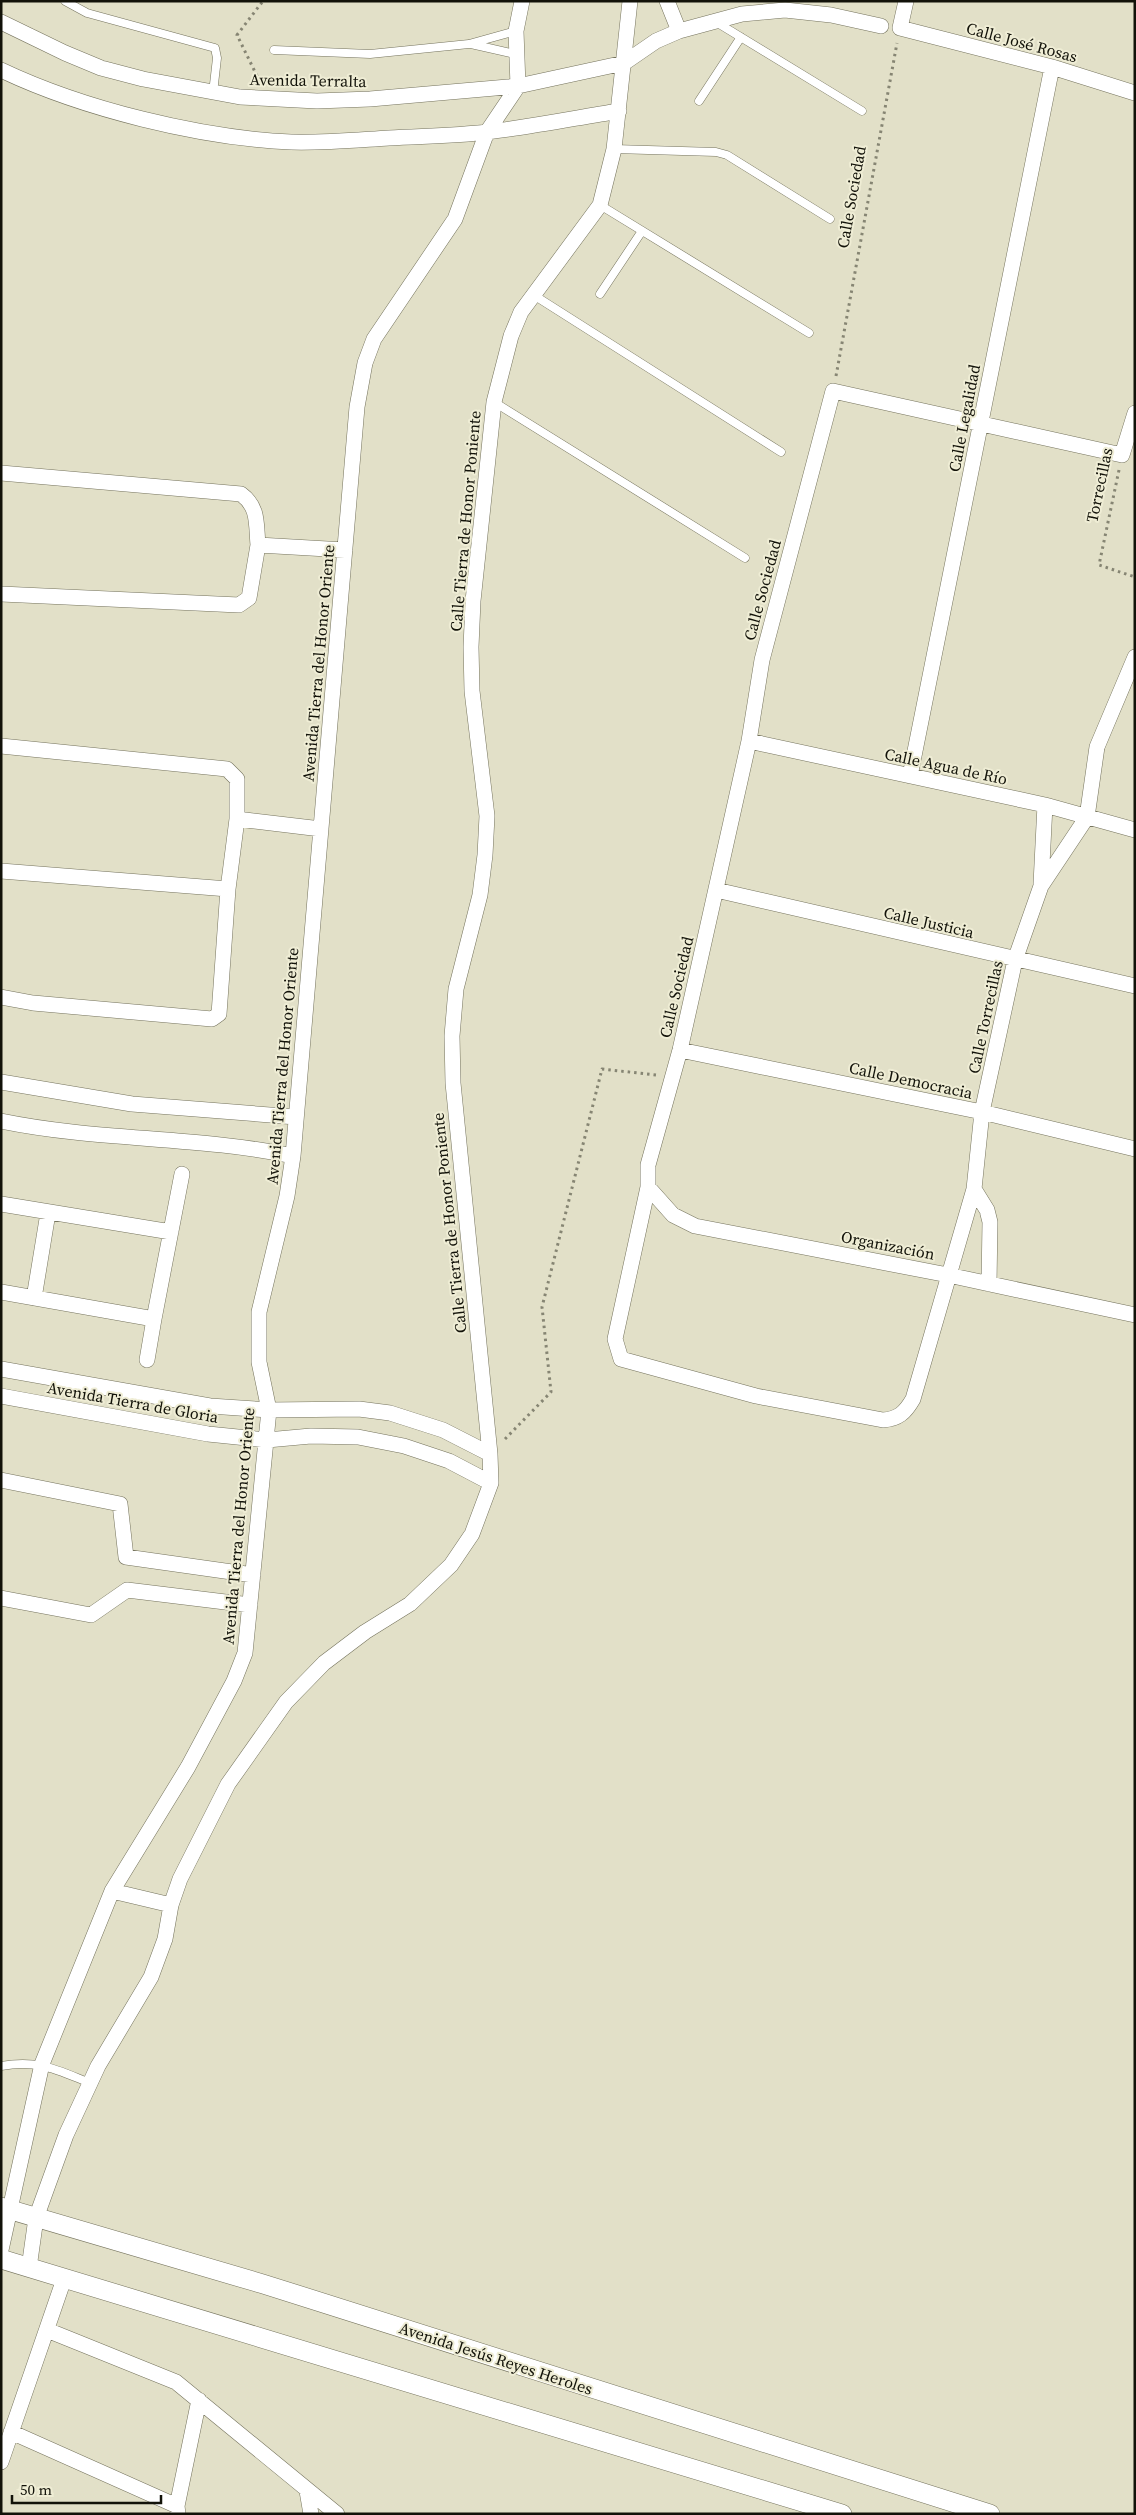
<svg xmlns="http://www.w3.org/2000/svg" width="1136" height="2515" font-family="'Source Serif 4',serif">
<rect width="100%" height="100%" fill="#e2e0c8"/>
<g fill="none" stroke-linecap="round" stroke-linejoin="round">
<g stroke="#75735d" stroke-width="9">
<path id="service" d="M65,1L87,13L215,48L217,58L213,93
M716,22L862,111
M471,44L515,54
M274,50L370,54L469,44L516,31
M699,101L741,37
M614,149L716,152L727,155L830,219
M600,205L809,333
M532,294L781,452
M600,294L642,231
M494,402L745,558
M1,2066C38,2059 57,2070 90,2083"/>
</g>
<g stroke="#75735d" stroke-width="16">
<path id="minor" d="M667,1L679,31
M906,1L900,28L1052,67L1135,93
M1,22L65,53L101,68L143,79L240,97L317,101L370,99L518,86L624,63L656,41L679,31L742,14L785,10L831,15L881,26
M1,70C83,109 200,138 291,142C323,143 356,140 389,138C422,136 455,136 487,132C531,127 575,118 619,111
M1135,413L1122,455L833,391L762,660L749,741L680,1050L648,1165V1187L615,1339L621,1359L756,1396L883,1420C898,1419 905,1413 913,1399L974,1189L982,1112L1015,960L1041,886L1087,817L1097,747L1135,657
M1,473L241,494C259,507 256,524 258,545L345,550
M1,594L239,605L249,598L258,545
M749,741L1045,805L1135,830
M1,746L227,769L237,779V819L321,829
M910,776L1052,67
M1,871L228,889
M1041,884L1045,805
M716,890L1135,986
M1,997L33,1003L212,1019L219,1014L228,889L237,819
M680,1050L982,1112L1135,1149
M1,1082L132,1104L296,1117
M1,1121C98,1141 197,1136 293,1156
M648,1187L673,1215L695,1226L948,1275L1135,1315
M974,1189L987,1210L990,1222L989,1284
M1,1204L171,1232
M1,1292L154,1319L182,1174
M34,1298L48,1213
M147,1360L154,1319
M1,1369L210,1406L269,1410L359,1409L390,1413L443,1430L490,1454
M1,1396L208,1434L267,1440L311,1436L358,1437L404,1446L449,1461L491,1483
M1,1480L120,1504L126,1557L253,1575
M1,1598L91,1615L127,1590L250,1605
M112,1891L171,1905
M1,2250L42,2064L112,1891L188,1767L234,1681L245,1653L269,1410L259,1362V1312L287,1196L293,1156L357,407L365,363L374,339L455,219L487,132L518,86L516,31L522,1
M29,2268L36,2218L66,2135L98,2066L151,1977L165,1939L171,1905L180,1879L228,1784L286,1702L324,1663L365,1632L410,1604L451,1565L472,1534L491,1483L490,1454L453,1083L452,1036L456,989L480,895L485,855L487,816L472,691L471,647L473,601L494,402L511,336L521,312L600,205L614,149L630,1
M47,2330L176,2382L337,2514
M11,2432L177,2506
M1,2462L64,2279
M307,2491L311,2514
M178,2514L177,2506L199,2400"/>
</g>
<g stroke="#75735d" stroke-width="20">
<path id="tertiary" d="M1,2207L263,2284L990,2514
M1,2259L842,2514"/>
</g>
<path stroke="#868573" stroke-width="3" stroke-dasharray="2.5 4" stroke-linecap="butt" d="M260,82L237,35L263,1
M836,376L897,43
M1119,470L1099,565L1135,577
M505,1439L551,1392L542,1307L602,1069L656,1075"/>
<use href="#service" stroke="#fff" stroke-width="8"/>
<use href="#minor" stroke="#fff" stroke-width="15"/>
<use href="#tertiary" stroke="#fff" stroke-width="19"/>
</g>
<g text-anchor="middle" stroke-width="4" stroke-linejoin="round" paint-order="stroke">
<g font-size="16" fill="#121209" stroke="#efedd5">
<text transform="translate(1022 42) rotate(15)" y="6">Calle José Rosas</text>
<text transform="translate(308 80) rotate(1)" y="6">Avenida Terralta</text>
<text transform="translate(851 197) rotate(-80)" y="6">Calle Sociedad</text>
<text transform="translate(964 418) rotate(-79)" y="6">Calle Legalidad</text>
<text transform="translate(1099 485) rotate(-78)" y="6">Torrecillas</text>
<text transform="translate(465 521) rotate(-85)" y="6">Calle Tierra de Honor Poniente</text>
<text transform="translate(762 590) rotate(-75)" y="6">Calle Sociedad</text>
<text transform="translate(318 663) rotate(-85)" y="6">Avenida Tierra del Honor Oriente</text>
<text transform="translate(946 766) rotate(12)" y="6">Calle Agua de Río</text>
<text transform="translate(929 922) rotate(13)" y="6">Calle Justicia</text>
<text transform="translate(676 987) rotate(-77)" y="6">Calle Sociedad</text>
<text transform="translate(985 1017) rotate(-78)" y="6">Calle Torrecillas</text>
<text transform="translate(282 1066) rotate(-85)" y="6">Avenida Tierra del Honor Oriente</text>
<text transform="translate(911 1080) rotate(12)" y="6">Calle Democracia</text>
<text transform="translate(449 1223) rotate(-96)" y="6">Calle Tierra de Honor Poniente</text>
<text transform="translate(888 1245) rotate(11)" y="6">Organización</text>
<text transform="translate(133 1402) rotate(10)" y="6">Avenida Tierra de Gloria</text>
<text transform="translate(238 1526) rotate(-85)" y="6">Avenida Tierra del Honor Oriente</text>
<text transform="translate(496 2358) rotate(18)" y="6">Avenida Jesús Reyes Heroles</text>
</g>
</g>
<rect width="1136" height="2515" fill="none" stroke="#121209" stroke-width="5"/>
<path d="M12 2495v8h149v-8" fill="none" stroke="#121209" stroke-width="2.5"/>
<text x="20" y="2495" font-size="15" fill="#121209" stroke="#efedd5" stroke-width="4" paint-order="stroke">50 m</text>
</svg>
